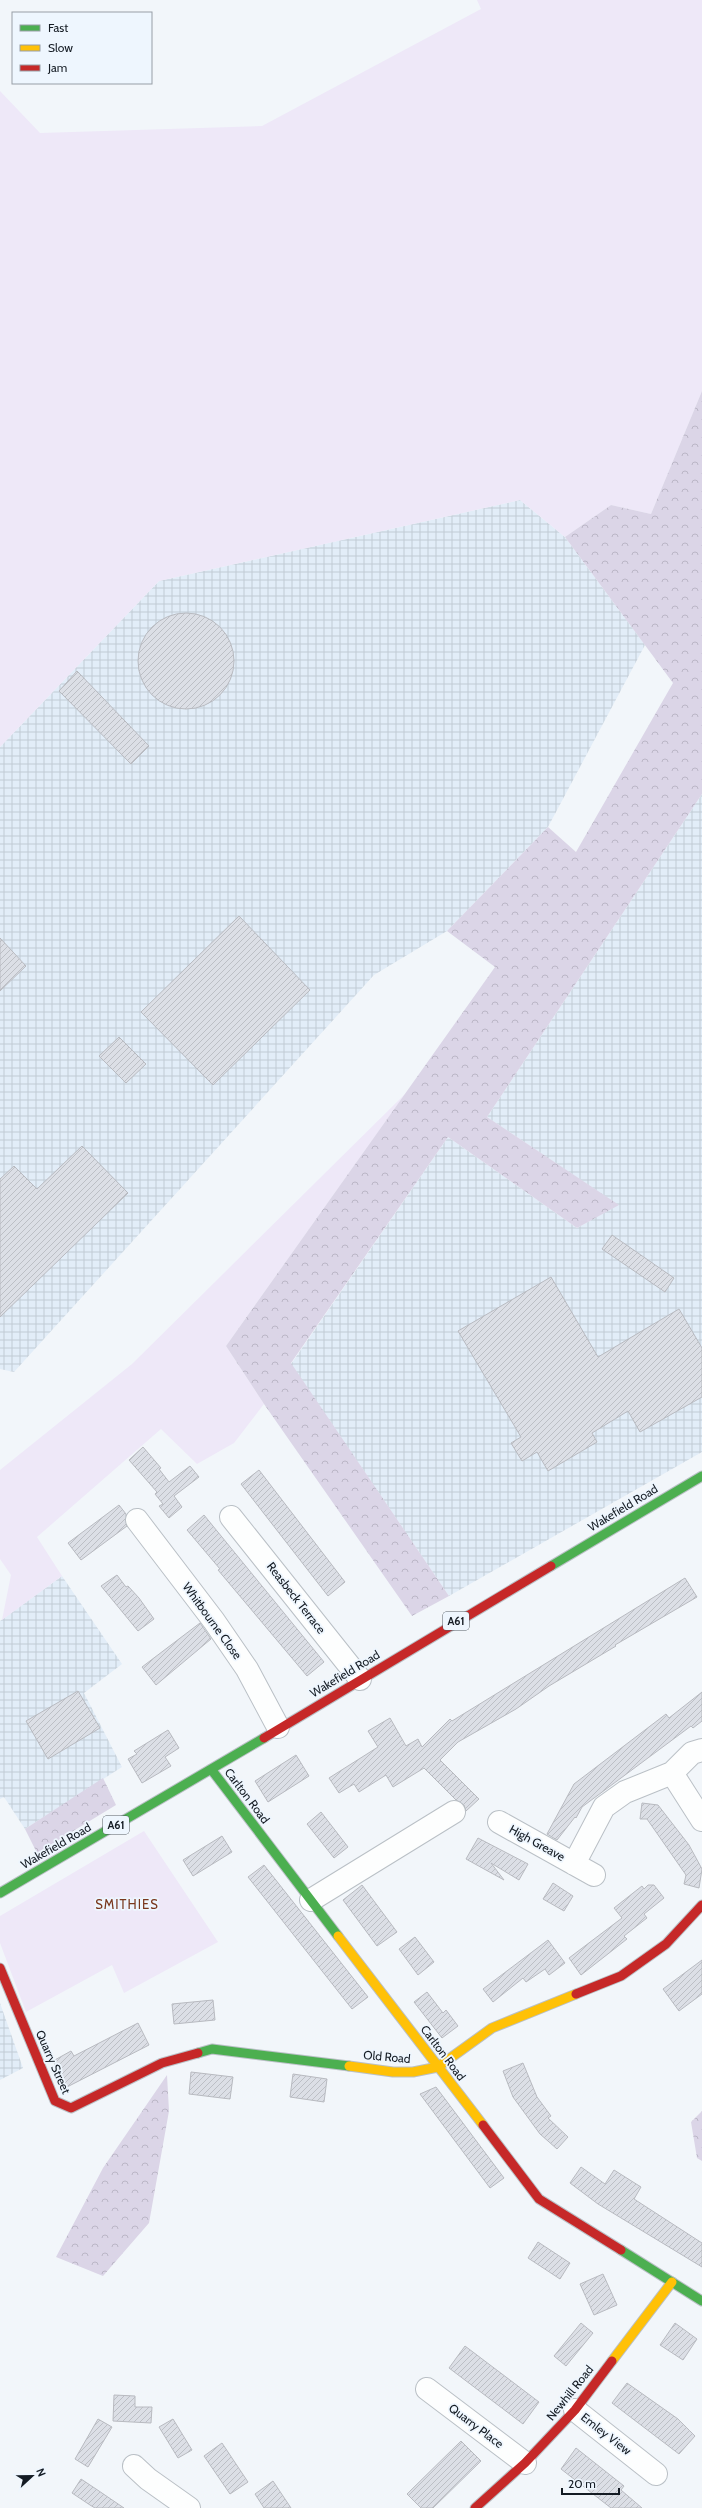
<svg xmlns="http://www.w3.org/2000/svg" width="702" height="2508" font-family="Cabin,sans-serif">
<defs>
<pattern id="industrial-grid" width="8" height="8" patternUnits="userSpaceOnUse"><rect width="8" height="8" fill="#e2edf8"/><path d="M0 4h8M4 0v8" fill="none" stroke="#c1cbd4"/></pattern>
<pattern id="forest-crowns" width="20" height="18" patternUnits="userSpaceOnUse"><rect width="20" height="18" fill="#dbd5e7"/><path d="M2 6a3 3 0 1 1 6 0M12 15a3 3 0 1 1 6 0" fill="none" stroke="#bbb6c6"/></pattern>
<pattern id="building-hatch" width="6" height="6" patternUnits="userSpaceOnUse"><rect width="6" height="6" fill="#dcdfe6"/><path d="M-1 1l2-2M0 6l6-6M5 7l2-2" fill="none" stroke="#bcbfc5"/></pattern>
</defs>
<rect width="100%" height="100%" fill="#f2f6fa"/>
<path fill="url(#industrial-grid)" d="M520,500L565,537L645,645L548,827L447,931L374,975L14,1372L0,1369V747L159,581Z
M702,794V1452L449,1596L291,1364L448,1137L577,1228L618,1205L487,1117Z
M62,1576L122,1664L84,1693L122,1767L25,1829L4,1797L0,1799V1621Z
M0,2003L23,2068L0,2080Z"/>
<path fill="#eee8f8" d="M477,0H702V391L651,514L611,505L565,537L520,500L159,581L0,747V91L40,133L262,126L481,9Z
M405,1094L226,1346L264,1404L234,1443L197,1464L161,1429L37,1537L62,1576L2,1620L11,1575L0,1559V1470L132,1364Z
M144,1831L218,1942L124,1993L112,1965L26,2012L0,1943V1916Z"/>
<path fill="url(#forest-crowns)" d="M702,391V794L487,1117L619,1205L577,1228L448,1137L291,1363L449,1596L412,1616L264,1404L226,1346L495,967L447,931L548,827L576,852L673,683L565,537L611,505L651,514Z
M103,1778L116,1805L37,1853L25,1829Z
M167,2075L169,2111L149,2223L103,2276L56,2257L103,2168Z
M702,2111V2161L697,2158L691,2122Z"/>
<path fill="url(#building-hatch)" stroke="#b8bac0" d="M138 661a48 48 0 1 1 96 0a48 48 0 1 1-96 0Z
M77,671L149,746L131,764L59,691Z
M239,916L310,990L213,1085L141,1012Z
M0,938L26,966L0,991Z
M119,1037L146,1064L126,1083L99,1056Z
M82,1146L128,1193L0,1317V1179L14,1166L37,1189Z
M612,1235L674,1278L665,1292L602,1249Z
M551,1277L598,1357L679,1309L702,1348V1397L640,1432L628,1411L592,1433L597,1442L548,1471L537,1452L522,1461L511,1443L521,1437L458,1331Z
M143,1447L161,1468L159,1469L169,1482L190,1466L199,1477L174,1496L182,1507L169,1518L159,1506L163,1504L155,1494L157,1492L129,1460Z
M259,1470L345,1582L328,1596L241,1484Z
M119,1505L126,1514L127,1526L81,1560L68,1543Z
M204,1515L324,1662L307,1676L218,1570L220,1569L187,1530Z
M117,1575L126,1587L128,1586L139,1598L154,1619L138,1631L101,1586Z
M685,1578L697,1597L615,1645L616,1646L549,1686L516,1709L458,1742L440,1760L479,1799L466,1811L464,1805L456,1800L424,1768L393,1787L386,1775L359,1792L354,1784L339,1793L329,1778L378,1747L368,1731L390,1718L406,1746L418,1739L422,1747L450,1719L452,1721Z
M200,1623L211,1639L156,1685L142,1667Z
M78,1691L100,1728L48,1759L26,1721Z
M702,1692V1721L693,1728L691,1726L582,1807L576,1818L575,1817L557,1840L547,1834L574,1784L666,1714L669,1718Z
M168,1730L179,1748L165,1757L171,1766L142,1783L128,1759L137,1754L134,1751Z
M296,1755L309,1776L268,1802L255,1781Z
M642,1803L658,1805L689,1845L702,1869L699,1888L684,1884L686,1875L647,1819H640Z
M321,1812L348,1847L334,1858L307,1824Z
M222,1836L232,1852L193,1876L183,1860Z
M478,1838L528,1864L519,1880L491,1863L504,1880L466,1859Z
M264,1865L368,1997L352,2009L248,1877Z
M553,1883L573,1896L564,1911L543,1899Z
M362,1885L397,1932L377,1946L343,1900Z
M648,1885H654L664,1898L644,1914L647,1918L624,1936L627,1939L581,1975L569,1958L622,1918L614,1908L642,1886L644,1889Z
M415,1937L434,1962L418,1975L399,1949Z
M548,1940L565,1963L549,1975L545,1969L526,1982L523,1978L493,2002L483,1989Z
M702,1960V1994L679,2011L663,1989Z
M427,1992L443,2013L446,2010L458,2026L442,2038L414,2002Z
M213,2000L215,2020L174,2024L172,2004Z
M138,2023L149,2045L67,2087L53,2061L71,2051L74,2056Z
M523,2063L537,2097L551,2116L548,2118L568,2137L557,2149L540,2134L513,2097L503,2071Z
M191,2072L233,2077L230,2099L189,2094Z
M293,2074L327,2079L324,2102L290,2097Z
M436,2087L504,2178L490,2188L420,2094Z
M581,2167L605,2184L614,2170L641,2187L634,2199L702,2243V2267L598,2204L570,2183Z
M538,2242L570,2263L560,2279L528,2258Z
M603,2274L617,2305L594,2315L580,2284Z
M581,2323L593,2333L566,2366L554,2356Z
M675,2323L697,2339L683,2360L660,2345Z
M465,2346L539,2402L523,2424L449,2368Z
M627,2383L678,2419L695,2436L679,2454L612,2403Z
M114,2395L135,2396V2407H152L151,2423L113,2421Z
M98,2419L112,2427L88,2467L75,2459Z
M173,2419L192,2450L178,2458L159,2427Z
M461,2441L481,2461L433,2508H421L407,2494Z
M222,2443L248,2482L230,2494L204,2456Z
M576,2448L624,2486L621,2490L642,2508H611L561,2469Z
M81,2479L99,2491L124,2508H95L90,2505L72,2493Z
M273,2481L291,2508H264L255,2494Z"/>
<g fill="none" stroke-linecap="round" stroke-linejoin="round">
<g stroke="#bac0c6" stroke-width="24">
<path id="street" d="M231,1517L360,1679
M137,1520L214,1621L247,1669L278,1727
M672,1773L702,1820
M499,1822L594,1875
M574,1864L604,1807L625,1792L672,1773L692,1753L702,1750
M311,1900L454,1812
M427,2389L525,2463
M575,2410L656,2474
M134,2466L148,2479L189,2508"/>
</g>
<g stroke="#bac0c6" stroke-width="11">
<path id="fast" d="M551,1566L702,1476
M211,1769L338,1936
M0,1893L264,1738
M198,2053L212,2049L349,2066
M621,2250L702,2301"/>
</g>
<g stroke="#bac0c6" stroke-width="11">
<path id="slow" d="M338,1936L483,2125
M349,2066L393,2072H413L438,2067L492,2028L576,1994
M612,2361L672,2282"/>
</g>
<g stroke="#bac0c6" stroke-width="11">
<path id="jam" d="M264,1738L551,1566
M0,1968L55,2101L71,2108L162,2063L198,2053
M576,1994L621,1976L666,1944L702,1905
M483,2125L539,2199L621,2250
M475,2508L525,2463L575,2410L612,2361"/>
</g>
<use href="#street" stroke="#fdfefe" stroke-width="22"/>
<use href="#fast" stroke="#4caf50" stroke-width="9"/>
<use href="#slow" stroke="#ffc107" stroke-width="9"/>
<use href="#jam" stroke="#c62828" stroke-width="9"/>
</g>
<g text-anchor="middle" stroke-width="3.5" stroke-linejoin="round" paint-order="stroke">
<g fill="#eef6fe" stroke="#555d65" stroke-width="1">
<rect x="443" y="1612" width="26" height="18" rx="3"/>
<rect x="103" y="1816" width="26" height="18" rx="3"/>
</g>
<g font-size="11" font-weight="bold" fill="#141b23">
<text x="456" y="1625">A61</text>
<text x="116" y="1829">A61</text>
</g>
<g font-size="12" fill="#141b23" stroke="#eef6fe">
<text transform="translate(623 1508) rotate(-31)" y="4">Wakefield Road</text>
<text transform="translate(296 1598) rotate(52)" y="4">Reasbeck Terrace</text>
<text transform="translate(212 1621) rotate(54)" y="4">Whitbourne Close</text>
<text transform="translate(345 1674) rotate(-31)" y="4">Wakefield Road</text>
<text transform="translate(247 1796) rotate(53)" y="4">Carlton Road</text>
<text transform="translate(537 1843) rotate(29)" y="4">High Greave</text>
<text transform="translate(56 1846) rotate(-30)" y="4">Wakefield Road</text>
<text transform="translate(443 2053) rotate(53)" y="4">Carlton Road</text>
<text transform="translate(387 2057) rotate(5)" y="4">Old Road</text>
<text transform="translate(53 2062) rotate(66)" y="4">Quarry Street</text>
<text transform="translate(570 2393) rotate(-51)" y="4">Newhill Road</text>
<text transform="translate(476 2426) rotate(37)" y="4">Quarry Place</text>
<text transform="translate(606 2434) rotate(38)" y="4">Emley View</text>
</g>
<g font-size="13" letter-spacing="1" fill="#79371d" stroke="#eef6fe">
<text x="127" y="1909">SMITHIES</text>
</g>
</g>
<rect x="12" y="12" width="140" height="72" fill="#eef6fe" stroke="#979ea6"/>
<rect x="20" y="25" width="20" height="6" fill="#4caf50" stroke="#979ea6"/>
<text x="48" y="32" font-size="12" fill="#141b23">Fast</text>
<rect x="20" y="45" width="20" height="6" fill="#ffc107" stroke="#979ea6"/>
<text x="48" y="52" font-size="12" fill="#141b23">Slow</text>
<rect x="20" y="65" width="20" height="6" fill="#c62828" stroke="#979ea6"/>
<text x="48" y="72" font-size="12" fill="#141b23">Jam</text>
<g transform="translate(32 2476) rotate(68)" stroke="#eef6fe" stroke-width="3" paint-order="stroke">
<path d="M0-3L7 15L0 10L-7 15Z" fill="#141b23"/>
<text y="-6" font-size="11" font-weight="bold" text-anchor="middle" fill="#141b23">N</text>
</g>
<path d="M562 2488v6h57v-6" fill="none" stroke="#141b23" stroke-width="2"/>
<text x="568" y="2488" font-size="12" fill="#141b23" stroke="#eef6fe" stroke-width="3" paint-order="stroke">20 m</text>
</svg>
